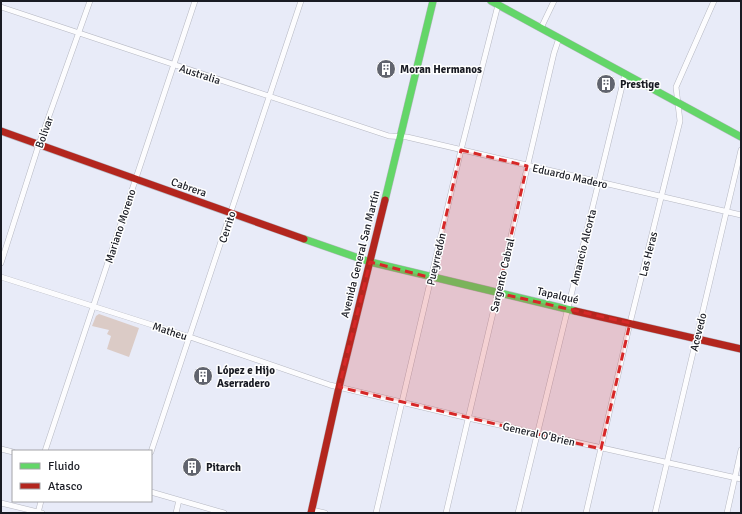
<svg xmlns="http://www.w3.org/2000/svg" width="742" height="514" font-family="Signika,sans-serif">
<rect width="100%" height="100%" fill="#e8ebf8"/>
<path fill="#dbcbc6" d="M99,314L139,328L129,357L107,349L111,336L107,334L109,330L92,326L96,316Z"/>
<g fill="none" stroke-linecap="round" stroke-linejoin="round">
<g stroke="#b6b8c2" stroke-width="6">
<path id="street" d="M1,7L389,136L407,137L741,215
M541,28L554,1
M1,263L39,144L90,1
M1,277L190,337L330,385L468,418L741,479
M1,449L13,452
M45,451L195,1
M151,452L301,1
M151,492L224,513
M1,503L42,513
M312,510L325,513
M38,513L41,501
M176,513L179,500
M376,513L461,150L498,5
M446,513L554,53L559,38
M518,513L625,74
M586,513L630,323L680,121L676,87L714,1
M655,513L741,150
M727,513L741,450"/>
</g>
<g stroke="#b6b8c2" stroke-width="8">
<path id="fast" d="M491,1L741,137
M385,200L433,1
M304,239L370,262L575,311"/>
</g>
<g stroke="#b6b8c2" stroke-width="8">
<path id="jam" d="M1,131L304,239
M575,311L741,349
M311,513L339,387L385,200"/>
</g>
<use href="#street" stroke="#fcfcfe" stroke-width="5"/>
<use href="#fast" stroke="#63d668" stroke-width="7"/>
<use href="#jam" stroke="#b3261e" stroke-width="7"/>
</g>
<path fill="#d62828" fill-opacity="0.2" stroke="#d62828" stroke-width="3" stroke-dasharray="8 5" stroke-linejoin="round" d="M461,150L527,166L498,293L630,323L601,449L339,387L370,262L432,278Z"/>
<defs>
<g id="building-disc" transform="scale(1)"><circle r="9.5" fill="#61646e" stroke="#fff"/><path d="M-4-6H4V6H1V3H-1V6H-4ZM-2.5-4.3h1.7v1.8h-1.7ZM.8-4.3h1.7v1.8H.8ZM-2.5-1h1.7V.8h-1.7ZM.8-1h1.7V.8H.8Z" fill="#fff"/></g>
</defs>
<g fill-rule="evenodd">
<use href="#building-disc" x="386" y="69"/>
<use href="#building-disc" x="606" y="84"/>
<use href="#building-disc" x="203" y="376"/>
<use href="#building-disc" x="192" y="467"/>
</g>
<g text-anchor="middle" stroke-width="3" stroke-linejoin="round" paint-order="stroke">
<g font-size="11" font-weight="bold" fill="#191b23" stroke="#fff" text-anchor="start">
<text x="400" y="73">Moran Hermanos</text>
<text x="620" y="88">Prestige</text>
<text x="217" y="374">López e Hijo<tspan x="217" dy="13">Aserradero</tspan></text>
<text x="206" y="471">Pitarch</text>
</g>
<g font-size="11" fill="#191b23" stroke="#fff">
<text transform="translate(200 74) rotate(18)" y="4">Australia</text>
<text transform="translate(44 132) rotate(-70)" y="4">Bolívar</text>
<text transform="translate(570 176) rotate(13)" y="4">Eduardo Madero</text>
<text transform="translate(189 187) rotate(19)" y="4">Cabrera</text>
<text transform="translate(120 226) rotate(-72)" y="4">Mariano Moreno</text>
<text transform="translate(227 227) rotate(-72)" y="4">Cerrito</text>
<text transform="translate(583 247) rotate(-76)" y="4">Amancio Alcorta</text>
<text transform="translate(360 254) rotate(-76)" y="4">Avenida General San Martín</text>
<text transform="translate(648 254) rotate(-76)" y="4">Las Heras</text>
<text transform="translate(436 259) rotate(-77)" y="4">Pueyrredón</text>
<text transform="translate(502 275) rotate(-77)" y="4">Sargento Cabral</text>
<text transform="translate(558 295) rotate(13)" y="4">Tapalqué</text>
<text transform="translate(170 331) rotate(18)" y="4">Matheu</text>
<text transform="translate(698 332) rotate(-76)" y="4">Acevedo</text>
<text transform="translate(539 434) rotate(13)" y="4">General O'Brien</text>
</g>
</g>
<rect width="742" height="514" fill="none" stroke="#191b23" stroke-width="4"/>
<rect x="12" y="450" width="140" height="52" fill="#ffffff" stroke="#a3a4a7"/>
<rect x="20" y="463" width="20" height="6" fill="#63d668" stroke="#a3a4a7"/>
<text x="48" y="470" font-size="12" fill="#191b23">Fluido</text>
<rect x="20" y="483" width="20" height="6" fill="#b3261e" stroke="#a3a4a7"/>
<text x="48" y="490" font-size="12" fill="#191b23">Atasco</text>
</svg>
